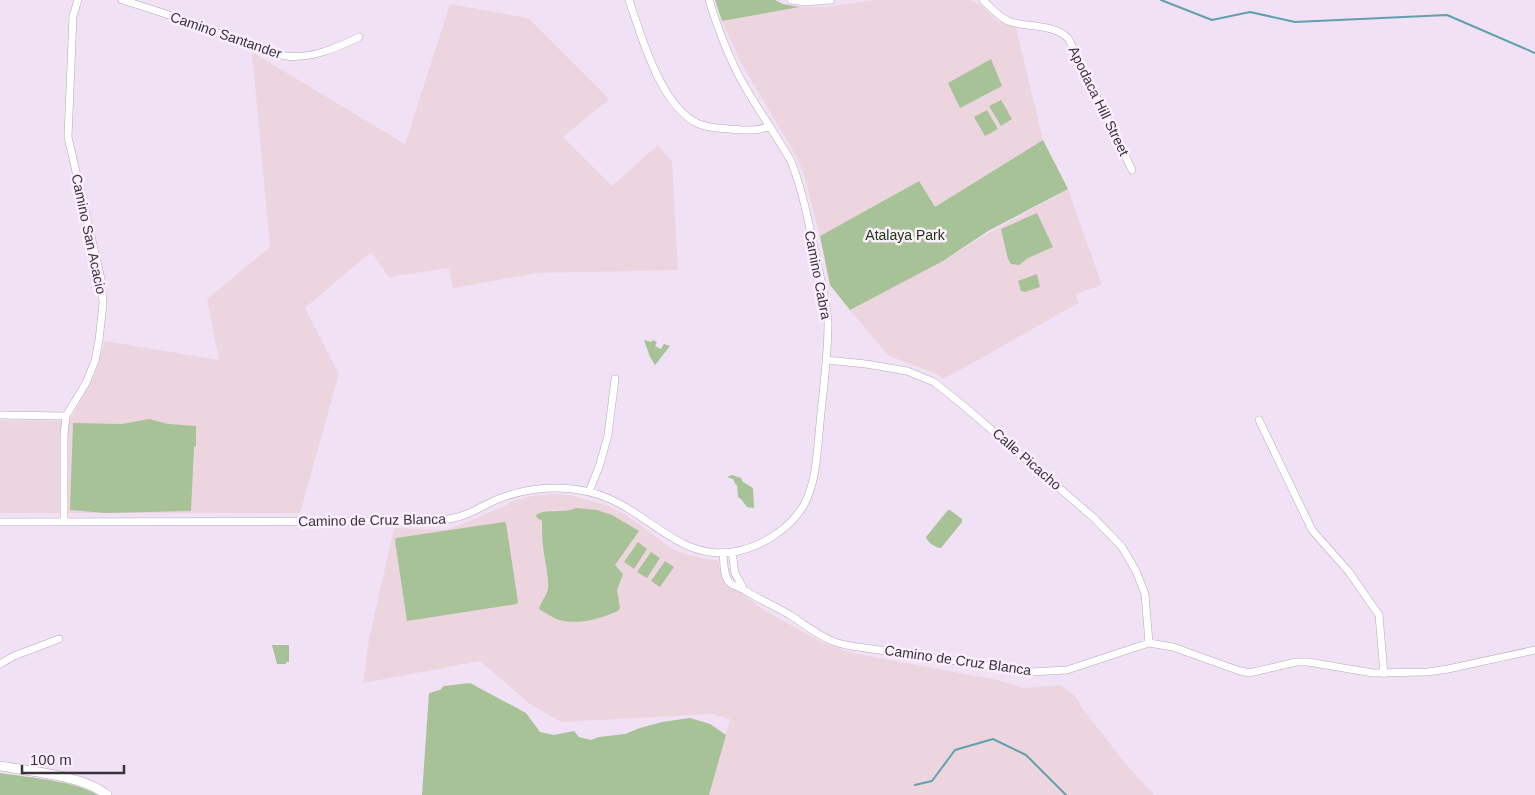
<svg xmlns="http://www.w3.org/2000/svg" width="1535" height="795" font-family="Arial,sans-serif">
<rect width="100%" height="100%" fill="#f0e1f4"/>
<path fill="#edd5e0" d="M876,0H969L982,6L996,21L1016,28L1043,140L934,208L918,181L820,236L803,171L791,147L741,63L722,21L800,7H825Z
M450,4L528,18L609,99L563,137L612,186L658,145L672,162L678,270L537,273L453,288L449,268L389,277L371,252L305,308L339,374L300,513H0V420L70,421L96,372L105,341L219,360L207,299L270,247L252,52L405,144Z
M1068,189L1102,285L1075,294L1079,303L956,372L943,379L937,374L889,356L850,310L943,261L989,233Z
M550,494L570,495L606,505L625,514L671,548L687,555L718,561L722,577L759,607L823,643L852,653L997,680L1024,688L1061,685L1076,697L1082,708L1125,763L1154,795H708L730,719L712,714L561,722L530,704L480,661L363,683L369,639L394,528L447,530L498,509L508,505L510,502L532,496Z"/>
<path fill="#a6c296" d="M715,0H775L783,4L800,7L722,21Z
M991,59L1002,86L960,108L948,83Z
M1001,100L1012,119L1001,126L989,106Z
M987,110L998,129L985,136L974,117Z
M1043,140L1068,189L988,231L943,261L850,310L830,285L820,236L919,181L935,207Z
M1037,213L1053,247L1028,258L1019,265L1011,264L1008,259L1001,229Z
M1037,274L1040,287L1025,292L1021,291L1018,281Z
M644,340L651,342L653,340L657,342L655,346L661,349L664,344L670,346L655,365L650,357Z
M149,419L168,424L196,426V446L194,447L191,511L105,513L70,510L73,423L122,424Z
M732,475L741,478L743,482L753,488L754,508L747,507L741,499L738,497L737,485H736L733,479L727,477Z
M576,508L597,510L612,515L639,531L615,565L623,574L617,590L620,608L618,611C600,619 576,626 556,619C550,616 544,612 539,609C541,601 547,596 548,588C549,574 544,559 543,545C542,537 542,529 542,521L537,518L536,515C546,508 564,514 576,508Z
M948,510H950L962,519V522L941,548C936,548 927,542 926,537Z
M504,522L506,523L518,602L517,604L407,621L395,541L396,538Z
M638,542L647,549L634,569L624,562Z
M651,552L660,558L647,578L637,572Z
M665,561L674,567L660,587L651,581Z
M272,645H289V662H286V664H277Z
M470,683L526,713L540,732L554,735L574,731L579,737L591,740L599,737L625,734L640,728L662,722L690,718L710,724L726,735L709,795H422L429,693L440,690L444,686Z
M0,773C31,778 71,780 98,795H0Z"/>
<g fill="none" stroke-linecap="round" stroke-linejoin="round">
<path stroke="#61a1ae" stroke-width="2" d="M1161,0L1212,20L1250,12L1295,22L1447,15L1535,53
M915,785L932,781L955,750L993,739L1026,755L1066,795"/>
<g stroke="#b7a8bb" stroke-width="8">
<path id="minor" d="M122,0C155,10 188,21 220,34C241,41 263,53 286,56C311,59 337,48 359,37
M629,0C641,35 661,108 699,124C708,128 719,128 729,129C744,130 755,132 770,126
M791,0L805,2L831,0
M983,0C991,8 998,16 1008,21C1026,28 1052,23 1068,38L1132,170
M826,360L866,364L907,371L934,382L964,406L1094,518L1122,547L1136,571L1145,594L1149,643
M0,415L66,416
M1259,420L1312,530L1349,572L1379,615L1384,674
M589,492L600,464L608,435L615,379
M64,521V435L66,416L86,383L95,361L99,340L103,304L101,279L68,137L73,16L78,0
M0,522L434,521C444,520 454,519 464,515C476,511 486,504 498,499C521,490 548,486 573,489C589,491 606,496 620,504C658,524 685,559 733,552C761,547 789,530 804,505C817,480 817,451 820,423C823,390 828,357 828,324C827,302 820,278 816,257C809,225 803,191 791,161C776,135 759,111 744,85C729,59 718,29 709,0
M723,552C724,561 723,575 729,582C734,587 741,587 746,591C760,600 775,606 790,615C804,624 816,634 832,641C840,644 849,646 858,647L1019,670L1031,672L1067,670L1149,643L1173,647L1237,670L1249,673L1296,662H1308L1373,673L1428,672L1448,669L1535,650
M732,552L735,573L743,588
M0,664L14,656L59,639"/>
</g>
<g stroke="#b7a8bb" stroke-width="10">
<path id="tertiary" d="M0,766C30,771 84,776 107,795"/>
</g>
<use href="#minor" stroke="#fff" stroke-width="7"/>
<use href="#tertiary" stroke="#fff" stroke-width="9"/>
</g>
<g text-anchor="middle" stroke-width="5" stroke-linejoin="round" paint-order="stroke">
<g font-size="14" fill="#38333a" stroke="#fbefff">
<text transform="translate(226 35) rotate(19)" y="5">Camino Santander</text>
<text transform="translate(1099 101) rotate(64)" y="5">Apodaca Hill Street</text>
<text transform="translate(89 234) rotate(78)" y="5">Camino San Acacio</text>
<text transform="translate(818 275) rotate(79)" y="5">Camino Cabra</text>
<text transform="translate(1027 459) rotate(41)" y="5">Calle Picacho</text>
<text transform="translate(372 520) rotate(-1)" y="5">Camino de Cruz Blanca</text>
<text transform="translate(958 660) rotate(8)" y="5">Camino de Cruz Blanca</text>
</g>
<g font-size="14" fill="#20380e" stroke="#fbefff">
<text x="905" y="240">Atalaya Park</text>
</g>
</g>
<path d="M22 765v8h102v-8" fill="none" stroke="#38333a" stroke-width="2.5"/>
<text x="30" y="765" font-size="15" fill="#38333a" stroke="#fbefff" stroke-width="4" paint-order="stroke">100 m</text>
</svg>
